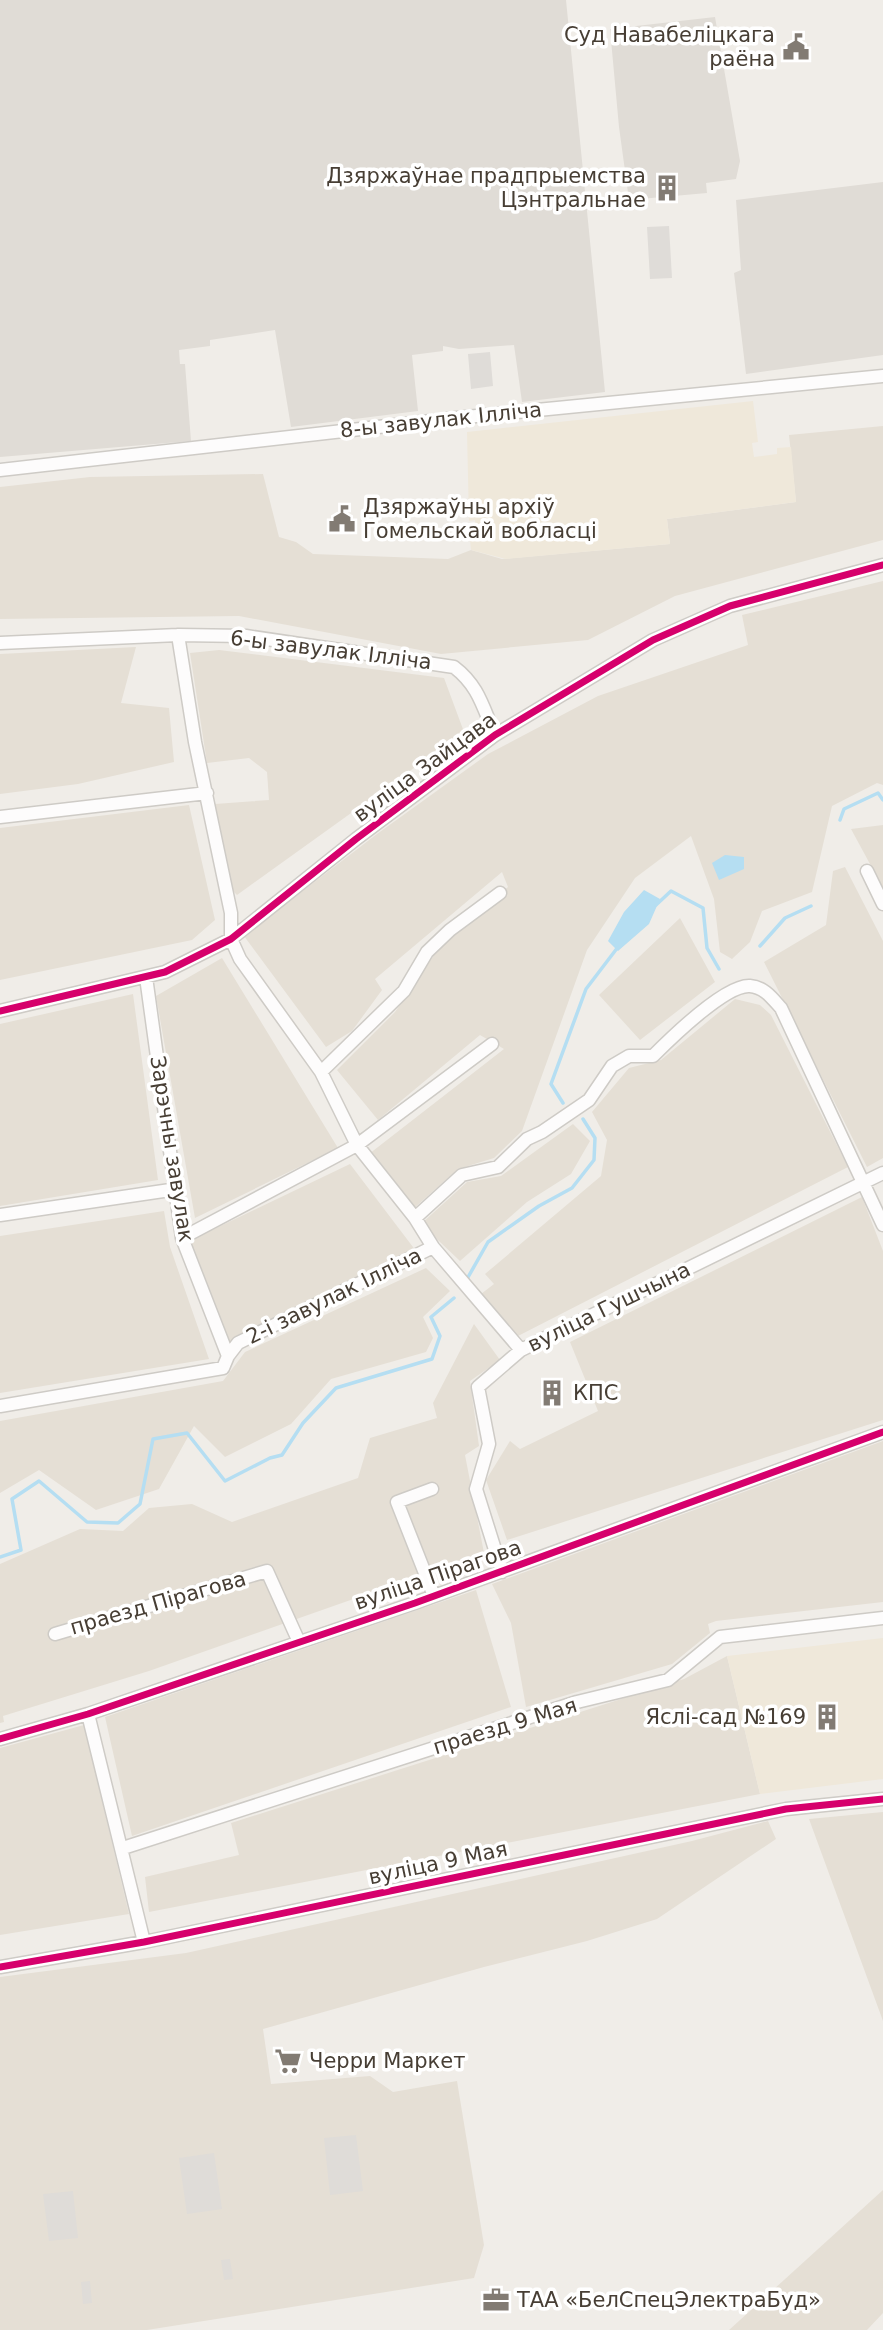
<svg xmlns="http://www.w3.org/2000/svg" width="883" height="2330" font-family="'DejaVu Sans',sans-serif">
<rect width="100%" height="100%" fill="#f0ede8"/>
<path fill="#e5dfd5" d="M883,426V540L675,596L588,640L441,654L239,616L0,619V487L90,477L263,474L279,537L296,542L313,554L448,559L471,550L502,559L670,544L667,519L796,502L789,435Z
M883,581V785L877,783L832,806L812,892L762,911L750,942L732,959L720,952L714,899L691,836L635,878L587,950L522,1131L494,1158L458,1169L413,1209L369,1154L504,1049L480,1035L378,1120L337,1070L395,1012L437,951L508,887L502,872L375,979L382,990L352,1031L326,1047L244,936L377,834L488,754L598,696L748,645L742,615Z
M136,647L121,703L169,708L174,762L78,784L0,794V654Z
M219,650L444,678L464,732L237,895L229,887L215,804L269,800L267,772L249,758L207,763L190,653Z
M189,805L215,920L192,940L0,980V828Z
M883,825V888L851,829Z
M845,867L883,941V1158L867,1167L764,962L826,925L833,871Z
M680,918L715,982L640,1040L599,995Z
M222,958L338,1148L195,1218L156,996Z
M133,994L158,1180L0,1206V1024Z
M735,999L760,1005L771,1015L848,1167L518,1336L481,1294L494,1284L485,1274L601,1176L607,1140L592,1112L629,1068L661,1060Z
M573,1124L590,1141L571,1174L527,1202L460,1261L421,1224L467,1182L501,1176Z
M350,1164L419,1255L228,1345L189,1241Z
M862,1197L883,1251V1420L507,1540L486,1480L510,1441L520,1449L598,1411L570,1342Z
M164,1211L170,1247L209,1359L0,1393V1236Z
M426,1268L450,1291L423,1317L433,1338L426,1352L331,1379L291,1424L225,1457L194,1426L159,1489L96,1510L39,1470L0,1493V1421L223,1381L245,1352Z
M474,1324L500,1360L470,1381L479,1446L465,1455L484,1553L149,1671L3,1716L4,1722L0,1723V1564L80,1529L123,1531L149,1508L192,1504L232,1522L358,1478L370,1438L437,1418L433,1403Z
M883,1441V1602L716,1621L708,1624L710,1633L672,1664L526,1707L511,1623L492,1584Z
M476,1590L511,1707L132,1836L105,1717Z
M727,1656L760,1794L149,1912L145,1877L239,1855L231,1823L684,1679Z
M84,1725L129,1914L0,1935V1748Z
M883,1812V2021L809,1819Z
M768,1821L776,1839L657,1919L587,1941L484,1967L263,2029L271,2084L370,2076L393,2092L457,2081L484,2245L474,2278L147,2330H0V1977L186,1953L692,1841Z
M883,2190V2313L867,2330H729Z"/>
<path fill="#e0dcd6" d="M0,0H566L605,392L522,402L514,345L459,349L443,346V351L412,355L418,411L291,427L275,330L210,340V346L179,350L180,364H185L191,441L0,457Z
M715,17L740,161L736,179L706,183L707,193L629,200L619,127L610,29Z
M883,182V355L746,374L734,273L741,270L736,200Z"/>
<path fill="#efe8da" d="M753,401L758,442L752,443L754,457L777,454V448L791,447L796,502L667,519L670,544L506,559L471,550L470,540L477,539L475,520L469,521L467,432Z
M883,1638V1779L760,1794L727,1656Z"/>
<path fill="#dfdcd8" d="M669,226L672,278L650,279L647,227Z
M490,352L493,386L471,389L468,354Z
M356,2135L363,2191L330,2195L324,2138Z
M214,2153L222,2209L187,2214L179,2158Z
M73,2191L78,2238L49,2241L43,2194Z
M230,2259L233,2279L224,2280L221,2260Z
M90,2281L92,2303L83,2304L81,2282Z"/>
<path fill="#b5def2" d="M725,855L744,857V869L719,880L712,863Z
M644,890L660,899L649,924L618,951L608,941L624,912Z"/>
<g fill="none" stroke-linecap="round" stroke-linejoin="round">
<path stroke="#b5def2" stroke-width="3.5" d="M840,820L844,809L878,793L883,800
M656,905L671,891L703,908L707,948L719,969
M760,946L785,918L811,906
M563,1103L551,1084L586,989L618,947
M467,1279L488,1242L539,1206L572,1188L594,1160L595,1138L583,1119
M0,1557L21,1550L12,1499L39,1481L87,1522L118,1523L140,1504L153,1439L187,1433L225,1481L270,1458L282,1455L303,1423L336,1388L432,1359L440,1336L431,1317L454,1298"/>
<g stroke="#cecbc6" stroke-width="15">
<path id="minor" d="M0,470L466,417L883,376
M178,635L195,742L231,913V939L240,959L321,1072L357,1145L415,1218L433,1247L521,1350
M0,643L178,635L246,636L454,667C479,686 483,708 495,735
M0,817L207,793
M867,871L883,904
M146,977L182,1238L228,1356
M0,1011L165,972L231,939L356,839L495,735L653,640L730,606L883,565
M321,1072L404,991L427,952L450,930L500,893
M0,1215L177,1189
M415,1218L462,1175L498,1167L527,1139L542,1132L589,1100L612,1066L629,1056H653C670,1039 726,984 750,986C764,987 772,998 781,1008L883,1225
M182,1238L357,1145L492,1044
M0,1406L223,1368L228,1356L238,1343L433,1247
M432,1489L397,1502L434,1596
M502,1572L476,1489L489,1444L478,1387L521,1350L883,1173
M55,1634L267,1571L299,1642
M88,1714L144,1942
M0,1739L88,1714L415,1603L883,1432
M123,1848L577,1702L668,1680L720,1637L883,1618
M0,1967L144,1942L786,1809L883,1799"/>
</g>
<use href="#minor" stroke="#fdfcfc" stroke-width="12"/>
<g stroke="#fff" stroke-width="11">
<path id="cycleway" d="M0,1011L165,972L231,939L356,839L495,735L653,640L730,606L883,565
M0,1739L88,1714L415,1603L883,1432
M0,1967L144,1942L786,1809L883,1799"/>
</g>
<use href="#cycleway" stroke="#d6006c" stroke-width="7"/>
</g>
<defs>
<g id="civic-bare" transform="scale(2.1)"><path d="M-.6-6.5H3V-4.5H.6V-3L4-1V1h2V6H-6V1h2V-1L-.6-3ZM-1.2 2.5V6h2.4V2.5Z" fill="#827b73" stroke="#fff" stroke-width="2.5" paint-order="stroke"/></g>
<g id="building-bare" transform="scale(2.1)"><path d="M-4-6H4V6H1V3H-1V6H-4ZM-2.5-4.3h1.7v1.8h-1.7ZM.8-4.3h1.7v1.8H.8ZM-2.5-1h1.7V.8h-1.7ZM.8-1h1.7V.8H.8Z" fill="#827b73" stroke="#fff" stroke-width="2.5" paint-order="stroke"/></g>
<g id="supermarket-bare" transform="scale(2.1)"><path d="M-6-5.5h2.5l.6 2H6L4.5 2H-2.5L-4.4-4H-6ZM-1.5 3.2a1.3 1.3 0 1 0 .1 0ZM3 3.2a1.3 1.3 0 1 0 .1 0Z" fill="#827b73" stroke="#fff" stroke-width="2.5" paint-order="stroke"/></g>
<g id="office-bare" transform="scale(2.1)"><path d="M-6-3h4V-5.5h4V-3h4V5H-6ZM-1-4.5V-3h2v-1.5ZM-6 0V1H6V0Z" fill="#827b73" stroke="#fff" stroke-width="2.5" paint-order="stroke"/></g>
</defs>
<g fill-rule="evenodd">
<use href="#civic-bare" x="796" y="47"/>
<use href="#building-bare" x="667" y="188"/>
<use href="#civic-bare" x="342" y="519"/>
<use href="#building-bare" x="552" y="1393"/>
<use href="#building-bare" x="827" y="1717"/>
<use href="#supermarket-bare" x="288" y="2061"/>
<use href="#office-bare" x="496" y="2300"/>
</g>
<g text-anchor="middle" stroke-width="7" stroke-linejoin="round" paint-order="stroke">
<g font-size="21" fill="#473e34" stroke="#fff" text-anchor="start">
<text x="775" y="42" text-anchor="end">Суд Навабеліцкага<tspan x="775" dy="24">раёна</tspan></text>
<text x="646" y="183" text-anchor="end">Дзяржаўнае прадпрыемства<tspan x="646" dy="24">Цэнтральнае</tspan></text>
<text x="363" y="514">Дзяржаўны архіў<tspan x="363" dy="24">Гомельскай вобласці</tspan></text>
<text x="573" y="1400">КПС</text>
<text x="806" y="1724" text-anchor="end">Яслі-сад №169</text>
<text x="309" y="2068">Черри Маркет</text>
<text x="517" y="2307">ТАА «БелСпецЭлектраБуд»</text>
</g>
<g font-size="21" fill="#473e34" stroke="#fff">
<text transform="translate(441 420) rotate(-6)" y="7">8-ы завулак Ілліча</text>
<text transform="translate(331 650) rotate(7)" y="7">6-ы завулак Ілліча</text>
<text transform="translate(425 767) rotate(-36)" y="7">вуліца Зайцава</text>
<text transform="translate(172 1149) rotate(81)" y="7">Зарэчны завулак</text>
<text transform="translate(334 1296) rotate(-26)" y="7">2-і завулак Ілліча</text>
<text transform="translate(609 1307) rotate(-26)" y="7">вуліца Гушчына</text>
<text transform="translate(438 1575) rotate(-19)" y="7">вуліца Пірагова</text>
<text transform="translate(158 1603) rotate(-16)" y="7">праезд Пірагова</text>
<text transform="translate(505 1726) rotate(-17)" y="7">праезд 9 Мая</text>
<text transform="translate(438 1863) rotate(-12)" y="7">вуліца 9 Мая</text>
</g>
</g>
</svg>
